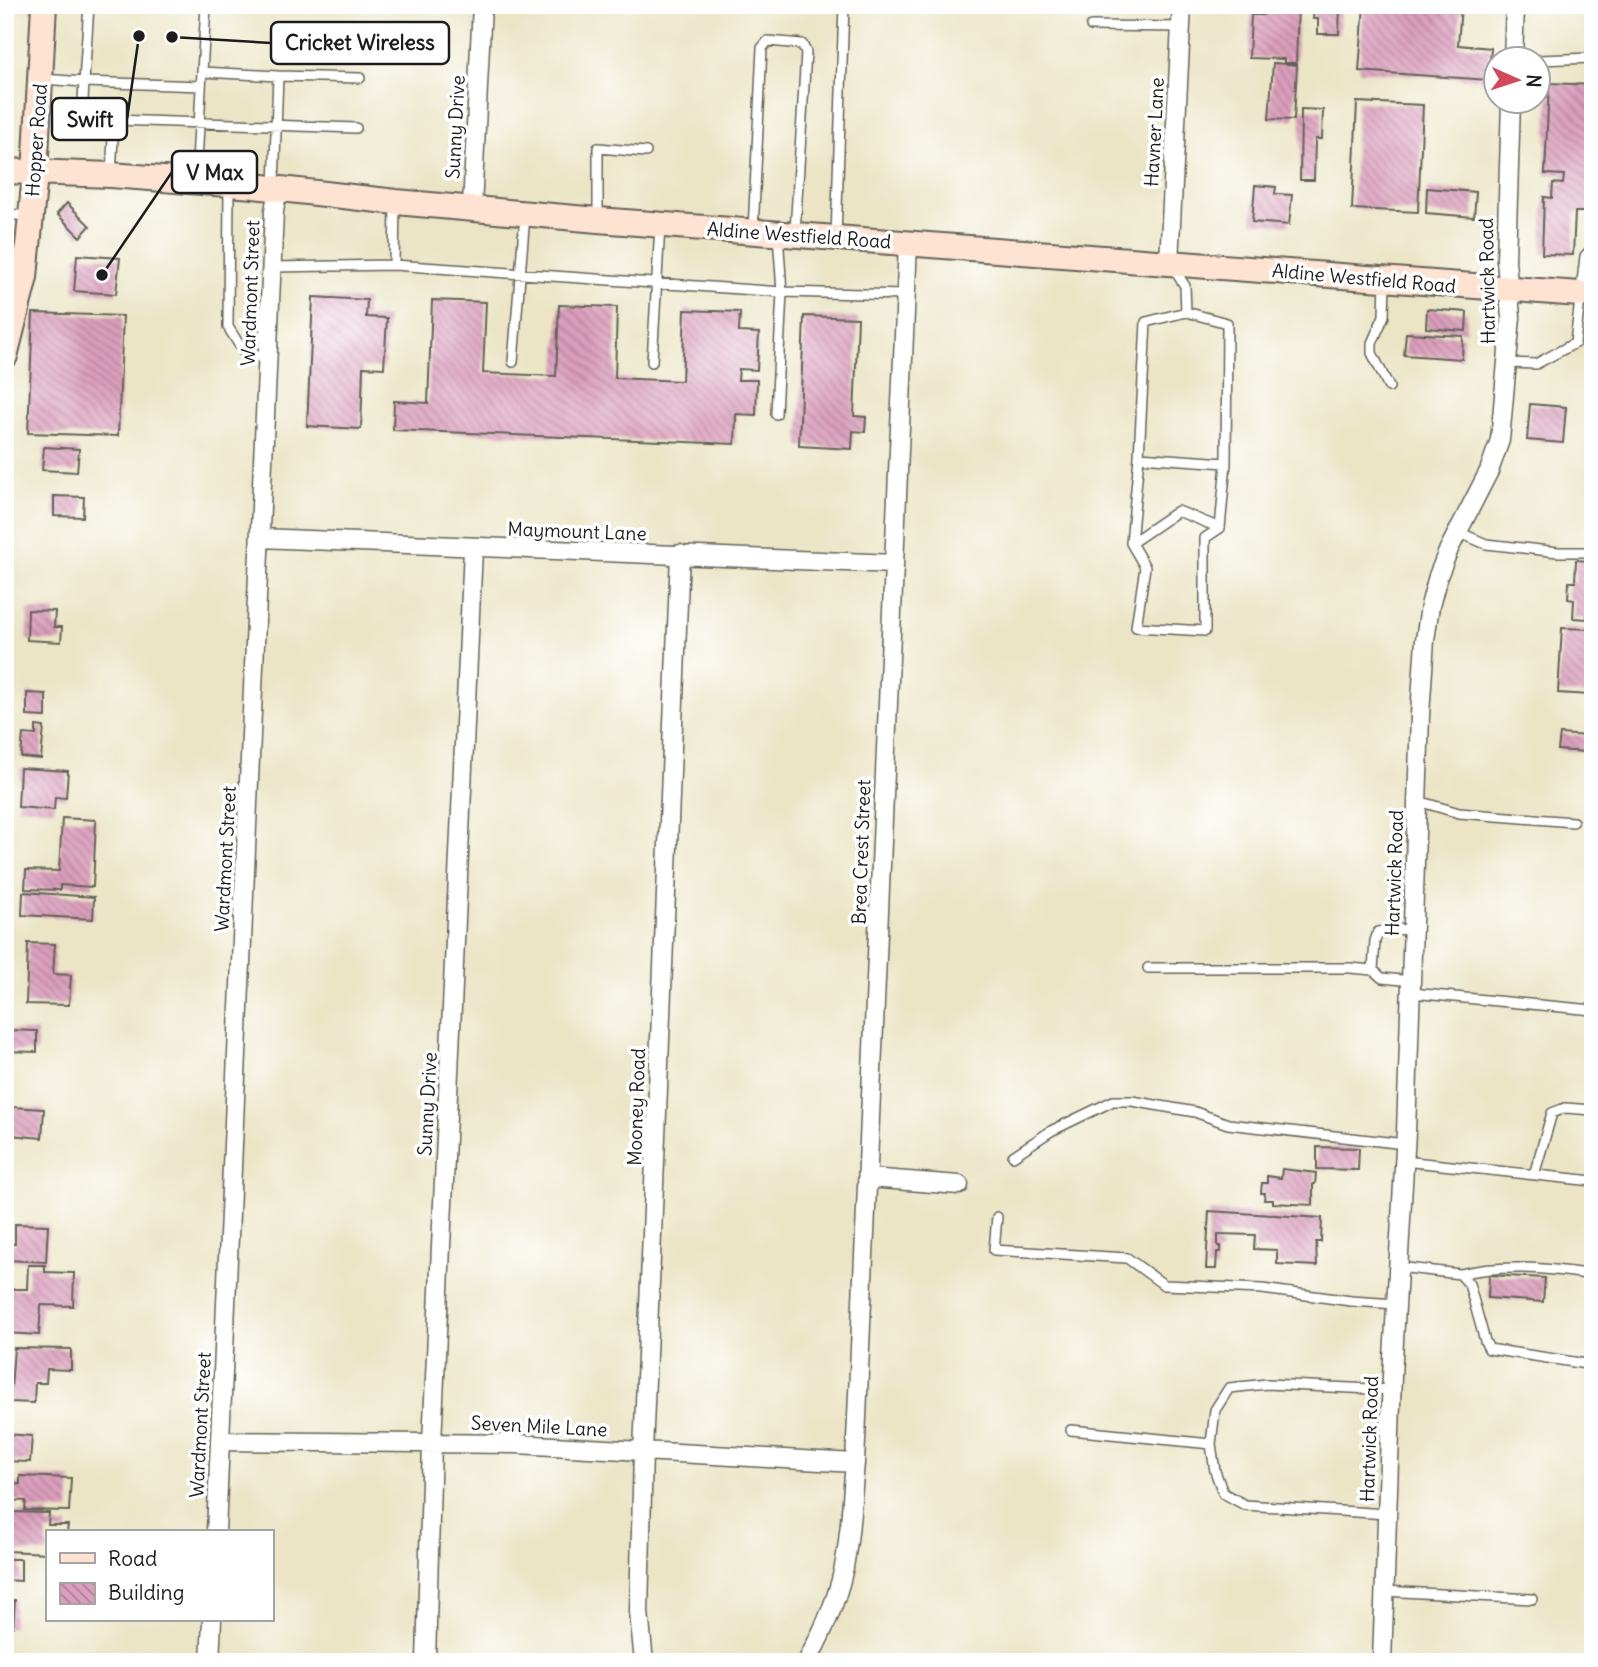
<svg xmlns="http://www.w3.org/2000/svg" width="1598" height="1667" font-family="Delius,sans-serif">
<defs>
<pattern id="building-back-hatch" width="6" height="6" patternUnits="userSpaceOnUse" patternTransform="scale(1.75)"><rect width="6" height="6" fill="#db9ebc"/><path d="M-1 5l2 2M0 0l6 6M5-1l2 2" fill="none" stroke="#b18098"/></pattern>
</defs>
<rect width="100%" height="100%" fill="#fff"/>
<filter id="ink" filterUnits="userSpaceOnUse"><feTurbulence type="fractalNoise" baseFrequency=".0143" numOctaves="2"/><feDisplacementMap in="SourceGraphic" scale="14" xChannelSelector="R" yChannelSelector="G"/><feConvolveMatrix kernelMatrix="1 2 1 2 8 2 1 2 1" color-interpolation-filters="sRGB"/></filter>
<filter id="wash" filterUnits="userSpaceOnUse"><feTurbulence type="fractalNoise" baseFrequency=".00686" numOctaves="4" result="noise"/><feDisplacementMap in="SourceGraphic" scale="28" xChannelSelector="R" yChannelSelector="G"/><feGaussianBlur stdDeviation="1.57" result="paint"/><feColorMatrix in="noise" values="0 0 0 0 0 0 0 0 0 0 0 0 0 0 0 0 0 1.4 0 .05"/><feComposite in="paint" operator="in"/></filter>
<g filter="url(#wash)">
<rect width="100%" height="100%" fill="#ebe5c6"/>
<g id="blocks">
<path fill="url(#building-back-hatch)" d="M1264,5H1298L1296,63H1284V59L1249,58L1251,15H1263Z
M1314,5H1340L1339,34H1318V19H1313Z
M1364,5L1461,6L1458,45L1491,48L1489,80L1359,71Z
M1273,63L1297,65L1294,120L1269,119Z
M1549,83L1593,85V212H1575L1573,255L1542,254L1544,197L1552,198L1553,183L1563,184L1564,175L1545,174Z
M1357,102L1423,105L1418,212L1352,209Z
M1301,109L1323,110L1322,139H1315L1314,180H1300Z
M1255,185L1276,187L1275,194L1292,195L1289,225L1252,222Z
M1427,188L1476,192L1474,217L1426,213Z
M67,203L90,226L80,237L57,214Z
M77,255L120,258L116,294L74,291Z
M313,297L367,300L366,317L387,318L384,368L363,367L361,429L307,426Z
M432,300L486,302L483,373L556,376L559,305L617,307L615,378L682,381L685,310L740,312L739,332L759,333L757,370L739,369L738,380H757L756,415L736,414L735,444L393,430L394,401L428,403Z
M1427,309L1467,312L1466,331L1426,328Z
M33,313L123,316L118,436L28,433Z
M804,316L858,318L854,416L866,417L865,432L853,431L852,449L799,446Z
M1406,333L1463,336L1462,359L1404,355Z
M1530,404L1566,407L1563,443L1527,440Z
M44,447L79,449L77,472L42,470Z
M54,496L84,497L83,517L54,516Z
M1576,560L1588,561L1587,619L1573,618L1574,600L1568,599L1569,582H1575Z
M28,610L55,611L54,627H62L61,642L27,640Z
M1562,628L1593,629L1590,695L1558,693Z
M27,693L46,694V717L27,716Z
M36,726L44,727L41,759L21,757L23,734L36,735Z
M1560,734L1587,736L1586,752L1558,750Z
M20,768L68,771L66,798L55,797L54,810L18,807Z
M62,818L96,820L93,887L60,885V890L25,889L26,870L59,871Z
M23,892L94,897L93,919L22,915Z
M28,943L55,944L53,974L71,975L69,1005L26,1004Z
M5,1030L37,1031V1052L5,1051Z
M12,1107L44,1109L42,1138L10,1135Z
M1317,1147L1359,1148L1358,1170L1317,1169Z
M1282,1169L1316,1173L1315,1184H1313V1205L1273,1203V1200H1264L1265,1193H1261L1262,1183H1267V1176L1281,1178Z
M1209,1211L1322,1218L1321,1242H1316L1317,1266L1277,1264V1250L1254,1249L1255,1235L1218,1234V1246H1221V1252H1217L1216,1269H1206Z
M15,1224L48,1225L46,1262L6,1260L7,1244H15Z
M28,1265H45V1272L74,1273L73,1306L41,1305L39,1335L5,1333L7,1289H27Z
M1489,1275L1545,1278L1543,1302L1488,1298Z
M14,1348L71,1349V1370L47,1369L46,1383H35L34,1403L10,1402Z
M5,1434L32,1436L30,1462L5,1461Z
M20,1476L71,1478L69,1511L25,1510L26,1501L5,1500V1484H20Z
M9,1512L49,1513L48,1525H68L67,1532H47V1553L7,1551Z
M5,1559H21V1581L5,1580Z
M5,1600H15L13,1627H5Z"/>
</g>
</g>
<g filter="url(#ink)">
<use href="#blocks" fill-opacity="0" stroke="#646258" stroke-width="2"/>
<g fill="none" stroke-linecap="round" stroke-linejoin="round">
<g stroke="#646258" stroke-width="12">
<path id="lane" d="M186,5L206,6L202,72
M1091,26L1181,27
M1538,60L1593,58
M278,76L360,78
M42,79L84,82L89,5
M114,120H82L84,82L201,86
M111,174L114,120L356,128
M196,180L202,72L278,76L274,186
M229,186L228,327L245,354L268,358
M5,214L29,216
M598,218V148L646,152
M753,230L762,48L768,41L802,44L806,52L795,232
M836,237L844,5
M394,265L395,203
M1172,266L1185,286L1186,312
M272,267L394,265L782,292L905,295
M1385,281L1384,316L1372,343V353L1389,387
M1186,312L1227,323L1226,463L1220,528L1205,538V631L1136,627L1145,567L1131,543L1139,457L1146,322Z
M513,362L525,215
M652,362L660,226
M1509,363L1536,364L1575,343L1585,256L1593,247
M776,414L782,292L778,234
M1139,457L1226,463
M1458,532L1486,544L1558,552H1593
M1131,543L1178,511L1220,528
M1418,801L1459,813L1573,822
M1148,968H1350L1373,970L1382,978L1412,981
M1373,970L1375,941L1378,932L1392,929L1414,930
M1412,993L1593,1010
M1013,1156L1051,1131L1113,1101H1132L1195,1112L1228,1124L1405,1144
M1404,1161L1593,1181
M1534,1175L1552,1113L1565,1108L1593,1110
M997,1217L994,1250L1127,1258L1164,1285L1262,1289L1351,1301L1396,1304
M1398,1267L1460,1274L1469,1284L1485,1341L1489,1349L1593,1365
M1460,1274C1501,1264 1545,1268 1587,1274L1593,1303
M1071,1430L1211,1444L1215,1471L1223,1493L1245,1505L1387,1514
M1211,1444L1215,1410L1229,1388L1267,1384L1392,1390
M1384,1591L1532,1599"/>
</g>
<g stroke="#646258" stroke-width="21">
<path id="street" d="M1513,60L1515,5
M472,208L482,5
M1169,262L1182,5
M260,538L894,564
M869,1178L959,1185
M220,1441L517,1444L855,1463
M216,1532L274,211L278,188
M210,1662L212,1620
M426,1662L432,1443L473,549
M644,1662L639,1612L643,1452L680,554
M807,1662C824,1629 841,1593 846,1555C851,1525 852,1494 855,1463L908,243
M1382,1662L1392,1376L1406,1132L1420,715L1425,640L1430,606L1438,576L1449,549L1489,471L1500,440L1511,317L1506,260L1511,102"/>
</g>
<g stroke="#646258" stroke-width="28">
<path id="secondary" d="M5,171L111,175L254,186L396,202L598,220L1593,295
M5,356L25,277L35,174L44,5"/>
</g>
<use href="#lane" stroke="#fff" stroke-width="9"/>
<use href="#street" stroke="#fff" stroke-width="18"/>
<use href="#secondary" stroke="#fee3d2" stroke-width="24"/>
</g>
</g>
<g text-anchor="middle" stroke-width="7" stroke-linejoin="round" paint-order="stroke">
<g font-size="19" fill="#1c1c1c" stroke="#fff">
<text transform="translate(455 127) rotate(-87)" y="7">Sunny Drive</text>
<text transform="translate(1154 132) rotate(-87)" y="7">Havner Lane</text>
<text transform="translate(36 140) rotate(-86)" y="7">Hopper Road</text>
<text transform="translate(799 235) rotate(4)" y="7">Aldine Westfield Road</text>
<text transform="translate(1364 278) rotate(5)" y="7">Aldine Westfield Road</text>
<text transform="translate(1487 281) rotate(-91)" y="7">Hartwick Road</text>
<text transform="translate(250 293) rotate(-88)" y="7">Wardmont Street</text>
<text transform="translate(577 531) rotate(2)" y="7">Maymount Lane</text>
<text transform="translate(861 852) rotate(-88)" y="7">Brea Crest Street</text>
<text transform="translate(225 859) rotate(-87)" y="7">Wardmont Street</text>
<text transform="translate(1394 873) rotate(-88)" y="7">Hartwick Road</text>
<text transform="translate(427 1104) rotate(-87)" y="7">Sunny Drive</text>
<text transform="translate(636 1107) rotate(-88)" y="7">Mooney Road</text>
<text transform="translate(200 1425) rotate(-87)" y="7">Wardmont Street</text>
<text transform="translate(539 1426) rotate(3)" y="7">Seven Mile Lane</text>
<text transform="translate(1369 1439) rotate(-88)" y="7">Hartwick Road</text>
</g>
</g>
<path fill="none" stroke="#1c1c1c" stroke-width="2.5" d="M172 37L271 43M139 36L127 119M102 275L172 172"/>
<g fill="#1c1c1c" stroke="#fff" stroke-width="2.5">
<circle cx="172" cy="37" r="7"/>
<circle cx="139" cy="36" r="7"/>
<circle cx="102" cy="275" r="7"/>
</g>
<g fill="#fff" stroke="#1c1c1c" stroke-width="2.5">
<rect x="271" y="22" width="178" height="42" rx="7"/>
<rect x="52" y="98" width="75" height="42" rx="7"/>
<rect x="172" y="151" width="85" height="42" rx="7"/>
</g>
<g font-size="21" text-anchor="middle" font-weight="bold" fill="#1c1c1c">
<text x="360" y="50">Cricket Wireless</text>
<text x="90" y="127">Swift</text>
<text x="215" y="180">V Max</text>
</g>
<rect width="1598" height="1667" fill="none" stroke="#fff" stroke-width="28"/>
<rect x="46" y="1530" width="228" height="91" fill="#ffffff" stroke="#a4a4a4" stroke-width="2"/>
<rect x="60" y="1553" width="35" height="10" fill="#fee3d2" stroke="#a4a4a4" stroke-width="2"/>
<text x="108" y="1566" font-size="21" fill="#1c1c1c">Road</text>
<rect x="60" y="1583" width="35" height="21" fill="url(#building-back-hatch)" stroke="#a4a4a4" stroke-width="2"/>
<text x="108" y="1600" font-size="21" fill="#1c1c1c">Building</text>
<g transform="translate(1517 80) rotate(93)"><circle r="33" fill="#ffffff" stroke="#a4a4a4" stroke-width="2"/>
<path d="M0-5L12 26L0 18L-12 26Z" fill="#d1495b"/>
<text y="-10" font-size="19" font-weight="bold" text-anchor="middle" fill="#1c1c1c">N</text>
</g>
</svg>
